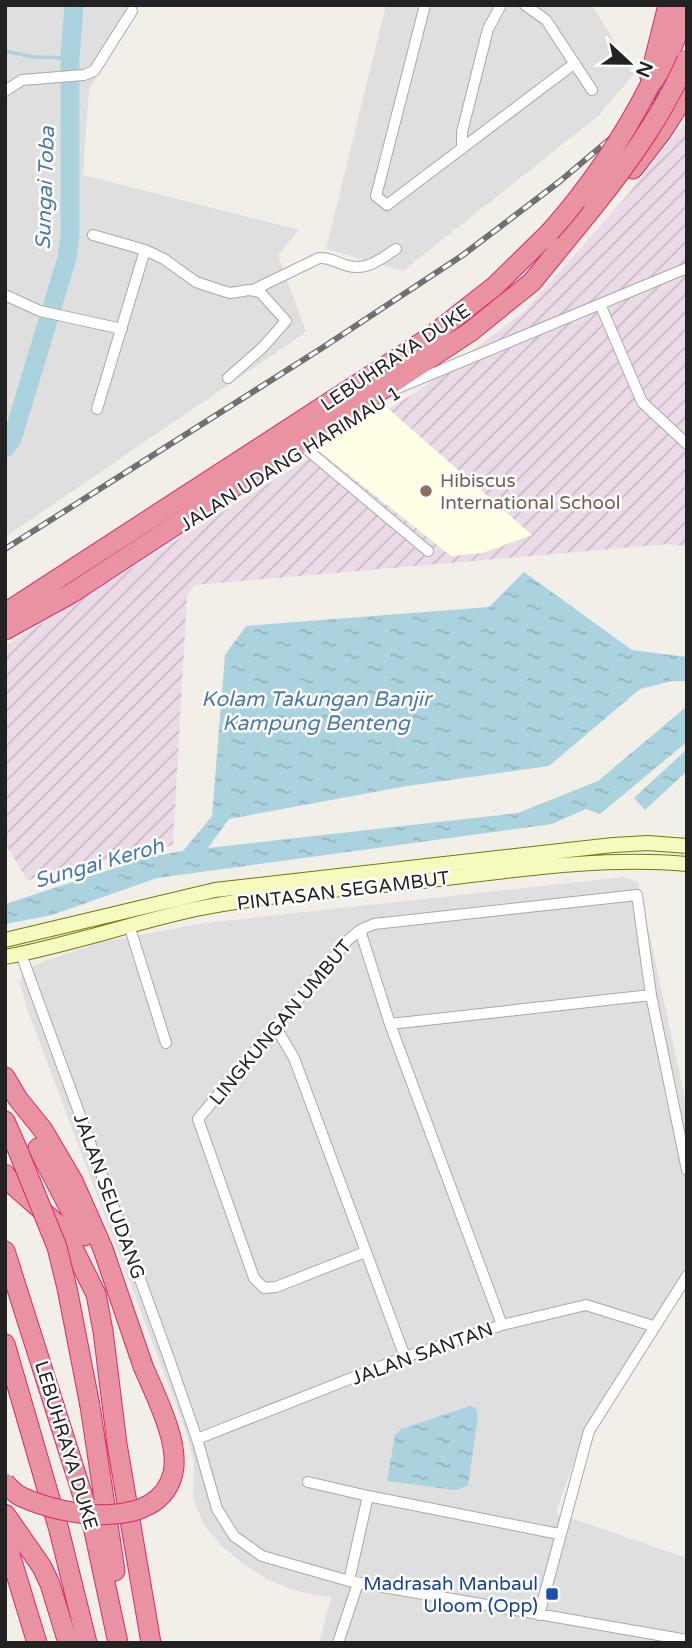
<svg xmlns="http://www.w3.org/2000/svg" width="692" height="1648" font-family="'Varela Round',sans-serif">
<defs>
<pattern id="industrial-furrows" width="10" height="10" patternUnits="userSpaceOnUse" patternTransform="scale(1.75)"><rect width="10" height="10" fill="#ebdbe8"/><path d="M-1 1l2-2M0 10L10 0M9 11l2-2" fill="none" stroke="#c9bcc7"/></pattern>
<pattern id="water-ripples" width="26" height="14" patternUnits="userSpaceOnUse" patternTransform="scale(1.75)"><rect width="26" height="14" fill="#aad3df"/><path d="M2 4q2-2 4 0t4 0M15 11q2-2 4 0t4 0" fill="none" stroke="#92b5bf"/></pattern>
</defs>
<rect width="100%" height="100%" fill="#f2efe9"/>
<path fill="#e0dfdf" d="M5,5H138L89,90L83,175L299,230L278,255L306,332L5,537V452L24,426L5,416Z
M386,5H592L634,74L598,116L403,271L326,249Z
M623,877L638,882L687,1108V1273L585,1429L556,1513L687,1558V1643H319L331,1598L293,1590L267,1579L244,1564L222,1546L204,1525L193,1498L194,1462L186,1432L28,1011L20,983L24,971L45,961L102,942L205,923Z"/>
<path fill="url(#industrial-furrows)" d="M687,120V546L669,544L195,585L187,595L173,845L27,880L5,843V646L418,391L524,312L630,192Z"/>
<path fill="#ffffe5" d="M383,404L532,535L482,553L451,556L314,447Z"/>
<path fill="url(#water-ripples)" d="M524,572L632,650L687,657V681H672L640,689L549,766L407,786L229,819L208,848L518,813L598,781L686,707L687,701V742L600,814L586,809L552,824L157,878L52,915L5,924V904L149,857L183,851L212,816L225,655L246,626L489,607Z
M687,749V771L645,810L634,798Z
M470,1406L476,1408L478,1416L468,1486L455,1490L387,1481L395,1435L401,1429Z"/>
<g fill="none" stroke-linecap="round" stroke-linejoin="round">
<path stroke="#aad3df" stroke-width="3.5" d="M5,51L34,57L70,58"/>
<path stroke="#aad3df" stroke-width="19" d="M5,448L12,439L67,258L70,236V58L74,5"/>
<g stroke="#a9a9a9" stroke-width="12">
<path id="minor" d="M425,5L376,196L387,205L575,63
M525,5L546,20L592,90
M5,91L22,80L84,75L94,71L132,11
M462,149V132L488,29L501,5
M93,235L145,250L164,259L196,282L220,290L230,293L249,290L260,292L286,321L262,348L228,378
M253,290L319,258C329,257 335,262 345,265C366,272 379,260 396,249
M5,295L40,311L122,329
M600,304L642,402L687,444
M398,388L687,268
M97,409L145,250
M304,447L428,551
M129,925L166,1043
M360,930L390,1024L502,1325
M21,954L167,1353L197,1439L217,1509L234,1536L262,1556L349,1581L687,1640
M390,1024L651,995
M275,1026L294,1058L405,1357
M365,1252L276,1287L264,1288L254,1278L198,1119L347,941L360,930L374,924L637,895L651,995L687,1170
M197,1439L405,1357L502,1325L586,1305L653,1326
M308,1482L368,1496L559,1534
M349,1581L368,1496
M539,1615L589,1431L687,1276
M338,1643L358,1583"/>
</g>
<g stroke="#707d05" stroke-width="16">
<path id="secondary" d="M5,940L215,890L613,845L648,843L687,846
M5,957C69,945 132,923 196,909C270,894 347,889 422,881C509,871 599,856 687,864"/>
</g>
<g stroke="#dc2a67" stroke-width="21">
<path id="motorway" d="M650,77L668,5
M650,85C669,61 679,34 685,5
M633,169L663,130L687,92
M5,613L430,337L495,286L550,232
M5,630L72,593L470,332L532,282L594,206
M5,1077L18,1099L43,1130L73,1181L103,1249L143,1366
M5,1121L19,1153
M38,1148L84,1236
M5,1174L13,1185L56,1223L68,1238L96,1294L103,1331L117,1444L151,1643
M5,1251L94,1531L118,1643
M5,1344L59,1530L87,1643
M90,1406L115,1571
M5,1514L42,1567L50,1584L68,1643
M5,1538L37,1643"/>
</g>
<use href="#minor" stroke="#fff" stroke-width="10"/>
<use href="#secondary" stroke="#f7fabf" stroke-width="14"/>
<use href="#motorway" stroke="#e892a2" stroke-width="19"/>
<g stroke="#707070" stroke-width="6">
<path id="rail" d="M5,549L322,348L463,255L559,182L623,128L687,67"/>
</g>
<use href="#rail" stroke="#fff" stroke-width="3.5" stroke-dasharray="10" stroke-linecap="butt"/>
<g stroke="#dc2a67" stroke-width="21" stroke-linecap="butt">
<path id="motorway-bridge" d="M594,206C629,162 665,112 687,59
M550,232C590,187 623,138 650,85
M19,1153L57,1247L67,1288L90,1406
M5,1483C10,1488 15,1494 22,1497C62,1516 159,1533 173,1473C180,1442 155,1395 143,1366"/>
</g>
<use href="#motorway-bridge" stroke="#e892a2" stroke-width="19"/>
</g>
<circle fill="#8d6e63" stroke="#fff" stroke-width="2.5" cx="426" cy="491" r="7"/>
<rect fill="#1a4fb4" stroke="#fff" stroke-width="2.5" x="545" y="1587" width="14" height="14" rx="3.5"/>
<g text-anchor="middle" stroke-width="5" stroke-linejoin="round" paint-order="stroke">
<g font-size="19" fill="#222" stroke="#fff">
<text transform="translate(395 357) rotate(-34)" y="7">LEBUHRAYA DUKE</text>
<text transform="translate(290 458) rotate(-32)" y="7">JALAN UDANG HARIMAU 1</text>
<text transform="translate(343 890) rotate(-7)" y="7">PINTASAN SEGAMBUT</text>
<text transform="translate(280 1022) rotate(-50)" y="7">LINGKUNGAN UMBUT</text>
<text transform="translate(110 1196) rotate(70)" y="7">JALAN SELUDANG</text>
<text transform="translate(422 1353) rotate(-20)" y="7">JALAN SANTAN</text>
<text transform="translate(67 1445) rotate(73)" y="7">LEBUHRAYA DUKE</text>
</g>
<g font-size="19" fill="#785e54" stroke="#fff" text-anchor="start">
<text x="440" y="487">Hibiscus<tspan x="440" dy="22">International School</tspan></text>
</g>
<g font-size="19" fill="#164399" stroke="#fff" text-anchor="end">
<text x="538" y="1590">Madrasah Manbaul<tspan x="538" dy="22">Uloom (Opp)</tspan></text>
</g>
<g font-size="21" font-style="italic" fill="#4a7aab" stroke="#fff">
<text transform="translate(45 188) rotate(-88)" y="7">Sungai Toba</text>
<text x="316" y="706">Kolam Takungan Banjir<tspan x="316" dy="24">Kampung Benteng</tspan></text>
<text transform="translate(99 863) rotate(-16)" y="7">Sungai Keroh</text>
</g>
</g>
<rect width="692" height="1648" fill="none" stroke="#222222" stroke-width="14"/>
<g transform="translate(629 63) rotate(112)" stroke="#ffffff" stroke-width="5" paint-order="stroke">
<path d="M0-5L12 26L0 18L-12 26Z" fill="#222222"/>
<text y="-10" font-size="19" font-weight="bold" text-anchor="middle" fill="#222222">N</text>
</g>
</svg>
